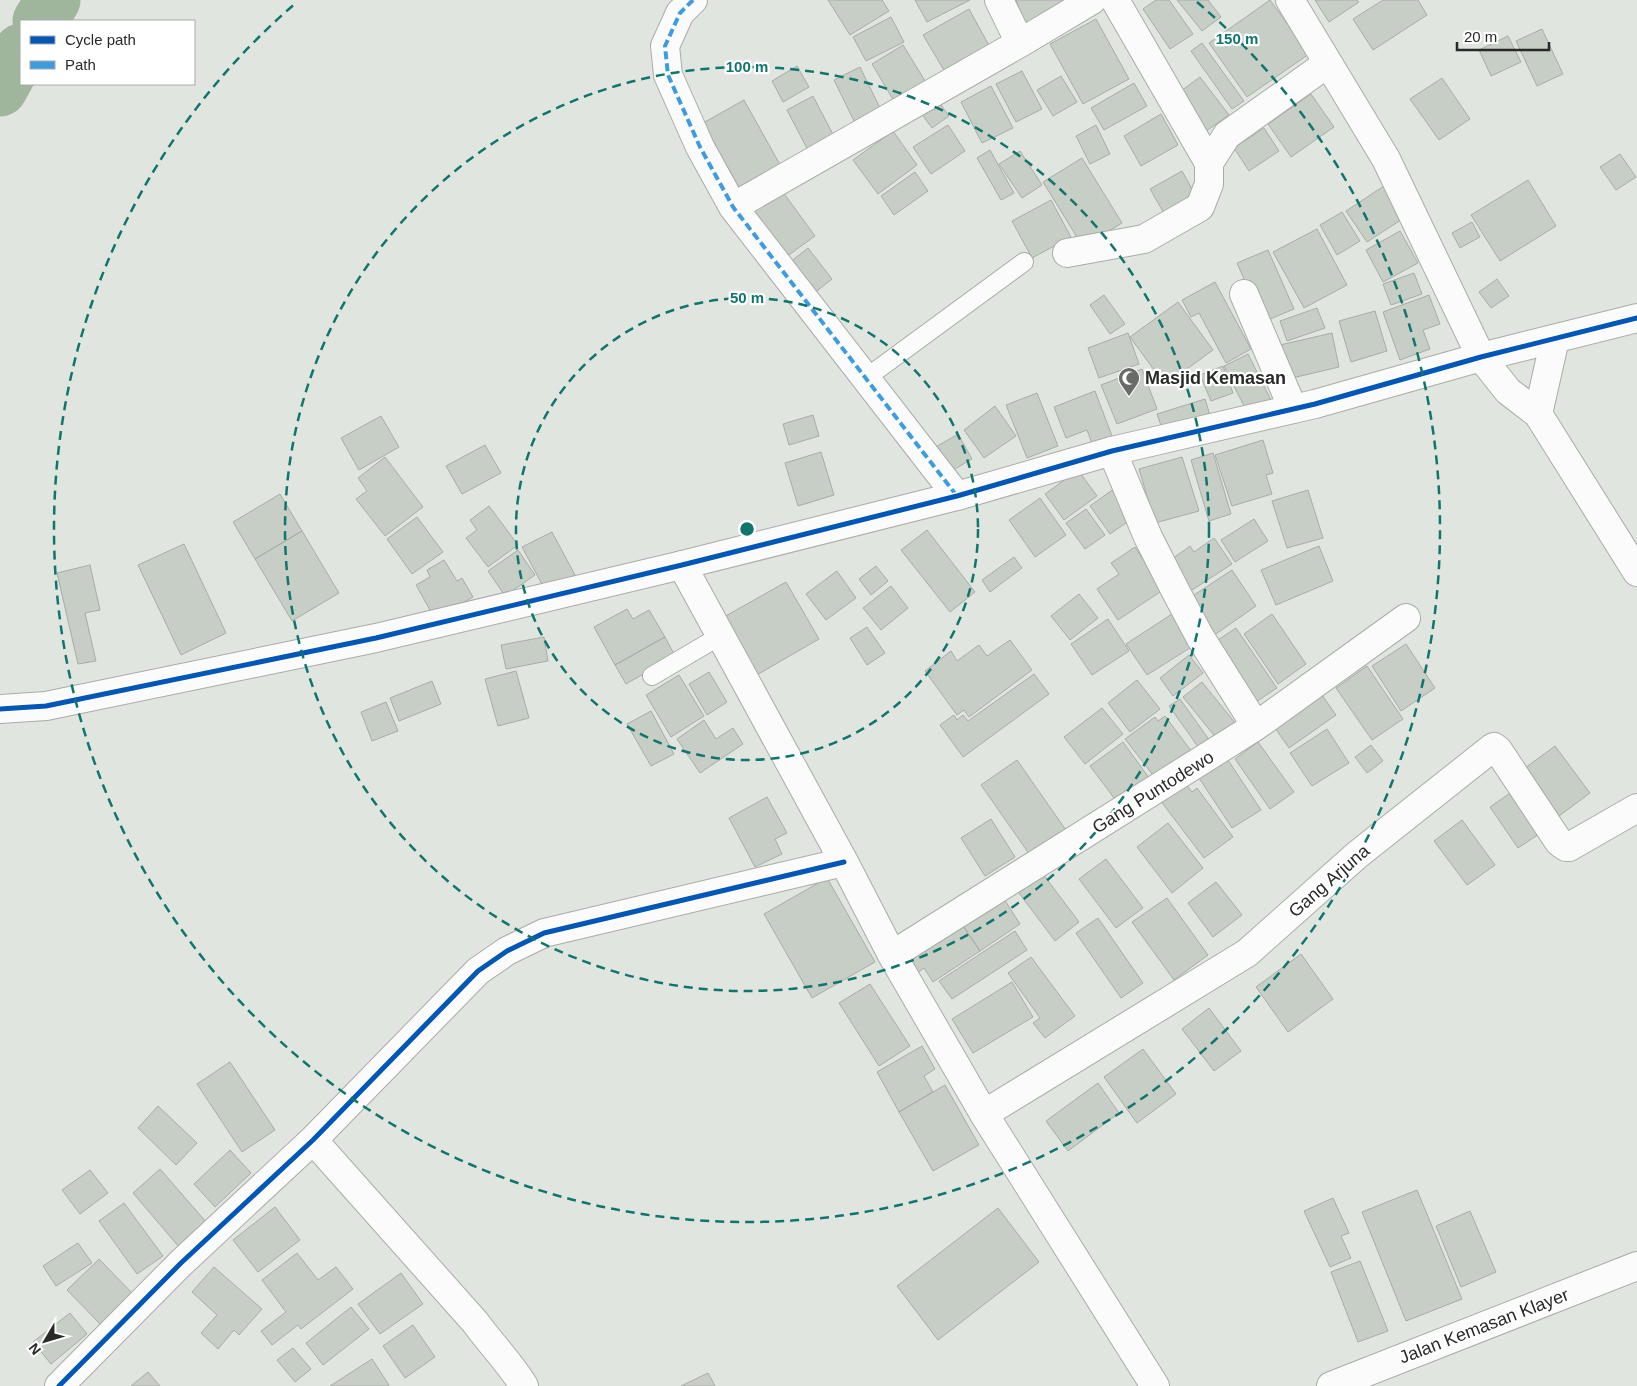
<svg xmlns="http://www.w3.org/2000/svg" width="1637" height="1386" font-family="Helvetica,sans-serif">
<rect width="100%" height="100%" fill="#e1e5e0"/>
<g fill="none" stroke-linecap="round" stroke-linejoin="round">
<path stroke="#9fb69c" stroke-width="55" d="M40,21L53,0
M0,89L21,51"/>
</g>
<path fill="#c6cec5" stroke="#a9aca9" d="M828,0H882L889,11L850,35Z
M915,0H970L927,22Z
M1016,0H1079L1026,26Z
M1156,0H1169L1193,34L1170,49L1143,9Z
M1177,0H1208L1221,17L1202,31Z
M1270,0L1309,54L1247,97L1209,43Z
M1315,0H1357L1359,2L1329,22Z
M1383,0H1418L1427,15L1373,50L1353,19Z
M969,9L992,51L948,77L923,35Z
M891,17L904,42L866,61L853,37Z
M1096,19L1129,79L1083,104L1050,44Z
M1542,29L1563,74L1537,86L1516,41Z
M1508,36L1521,62L1491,76L1479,50Z
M1202,43L1244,101L1232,109L1191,51Z
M903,45L930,89L898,108L872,64Z
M797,66L809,87L783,102L772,81Z
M860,67L880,108L854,121L834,80Z
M1022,71L1042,109L1016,122L996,84Z
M1061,76L1077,102L1053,116L1037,90Z
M1200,77L1229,115L1205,132L1177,94Z
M1442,78L1470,119L1439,140L1410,99Z
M1134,83L1147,106L1104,130L1091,108Z
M991,86L1013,128L982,143L961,102Z
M1311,94L1334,127L1291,157L1268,124Z
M813,96L838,144L812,158L787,110Z
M935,97L949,116L932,128L918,109Z
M744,100L783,170L742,193L703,123Z
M1161,114L1178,145L1141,166L1124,136Z
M948,125L965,151L931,174L913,147Z
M1096,125L1110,154L1090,164L1076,136Z
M1264,128L1279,151L1249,171L1234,148Z
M893,131L917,165L878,194L853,160Z
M990,150L1014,193L1001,200L977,158Z
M1020,151L1042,185L1022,198L999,164Z
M1620,154L1636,177L1616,190L1600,167Z
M1082,158L1122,223L1083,247L1043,182Z
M1182,171L1197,198L1165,215L1150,189Z
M915,172L928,191L894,215L881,196Z
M1528,180L1556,226L1500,261L1471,215Z
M1384,186L1404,218L1367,242L1346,211Z
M780,188L815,236L786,257L752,209Z
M1051,200L1071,237L1032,258L1012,221Z
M1342,212L1360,241L1337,255L1320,225Z
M1472,222L1480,237L1460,248L1452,233Z
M1317,229L1347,285L1304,308L1273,252Z
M1400,231L1418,263L1383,282L1366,250Z
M808,248L832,279L813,294L789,263Z
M1268,250L1294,309L1263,322L1237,263Z
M1414,273L1422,294L1391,305L1383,284Z
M1497,279L1509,296L1491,308L1479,292Z
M1215,282L1251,349L1226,363L1199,313L1191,317L1182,300Z
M1104,295L1125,324L1110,334L1090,305Z
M1429,295L1440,324L1423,330L1430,349L1400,360L1383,312Z
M1178,302L1213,350L1165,385L1130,337Z
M1317,308L1325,328L1287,341L1280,321Z
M1375,311L1387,351L1351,362L1339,321Z
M1128,333L1139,364L1099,378L1088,348Z
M1332,333L1339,367L1288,379L1280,345Z
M1248,354L1271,400L1247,412L1224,366Z
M1223,366L1233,393L1211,401L1200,375Z
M1142,369L1157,409L1117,424L1101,385Z
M1095,391L1115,444L1095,452L1087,430L1066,438L1054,407Z
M1037,393L1058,446L1027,458L1006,405Z
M1205,399L1212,422L1165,437L1157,414Z
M995,406L1016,436L984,458L964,430Z
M813,415L819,436L789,445L783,424Z
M381,416L399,447L359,470L341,438Z
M958,434L972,459L943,476L929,451Z
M1263,440L1273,473L1266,475L1272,494L1232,506L1215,455Z
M485,445L501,473L462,494L446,466Z
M821,452L834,495L798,506L785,463Z
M1213,453L1231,514L1209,521L1191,460Z
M385,457L423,507L385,536L356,499L367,491L358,478Z
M1182,457L1199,511L1155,523L1139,469Z
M1078,470L1097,496L1064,520L1045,494Z
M1115,488L1136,516L1110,534L1090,506Z
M1308,490L1323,538L1287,548L1272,501Z
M280,494L302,531L255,559L233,522Z
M1040,498L1066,535L1035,557L1009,520Z
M489,506L518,545L488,567L466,538L477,530L470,520Z
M1086,509L1105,535L1085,549L1066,523Z
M417,517L443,552L412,574L387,539Z
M1254,519L1268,541L1235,562L1221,540Z
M927,530L975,592L950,612L901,550Z
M302,531L339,593L292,621L255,559Z
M552,532L575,575L545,590L522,547Z
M1214,538L1232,564L1189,592L1168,562L1190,546L1194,552Z
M184,544L226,633L181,655L138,565Z
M1319,546L1333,581L1276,605L1261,570Z
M1135,547L1163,590L1118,620L1097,589L1119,574L1111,563Z
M518,550L535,575L505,596L488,571Z
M1014,557L1022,568L990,592L982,580Z
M444,560L457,581L462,578L473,597L435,619L416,585L430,577L427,570Z
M90,565L100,610L85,613L96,661L78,664L57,573Z
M876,566L888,581L871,595L859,579Z
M1232,570L1256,606L1213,636L1188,599Z
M837,571L856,598L826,620L806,594Z
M786,582L819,639L755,676L722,618Z
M891,586L908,608L881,630L863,608Z
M1079,594L1098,618L1070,640L1051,616Z
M627,609L633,619L649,610L665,637L615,665L594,627Z
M1172,614L1193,646L1147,675L1126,644Z
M1272,614L1306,664L1278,684L1244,634Z
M1108,619L1129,651L1092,675L1071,644Z
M867,627L885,653L867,665L850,638Z
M1236,628L1277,688L1253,704L1212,644Z
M544,637L548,661L506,669L501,645Z
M665,637L675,656L626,684L615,665Z
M1010,640L1032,670L969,717L964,710L957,715L925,671L951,651L957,661L979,645L987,656Z
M1406,644L1435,688L1401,711L1372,666Z
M1189,655L1203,673L1173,696L1160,678Z
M1367,666L1403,719L1372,740L1336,688Z
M516,671L529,718L498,726L485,679Z
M709,672L727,702L707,715L689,684Z
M1034,674L1049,694L963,757L940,725L954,715L957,720L963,715L968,721Z
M679,675L704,716L671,737L646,695Z
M1137,680L1160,709L1130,732L1108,703Z
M432,681L441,704L399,721L390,698Z
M1202,682L1236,724L1217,739L1183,697Z
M1322,695L1336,715L1289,748L1275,728Z
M1180,699L1210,741L1199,748L1169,706Z
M386,702L398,731L372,741L361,712Z
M1102,708L1123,734L1085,764L1064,737Z
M651,711L674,754L651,766L627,724Z
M1165,716L1192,752L1156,779L1125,739L1155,717L1158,721Z
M704,720L716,739L733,728L743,744L700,773L677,739Z
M1327,729L1349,763L1312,786L1290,753Z
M1123,742L1152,782L1120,806L1090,766Z
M1258,742L1294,792L1270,809L1235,759Z
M1371,745L1383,761L1367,773L1355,757Z
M1555,746L1590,793L1555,819L1521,771Z
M1017,760L1068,833L1032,858L981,785Z
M1228,760L1261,810L1232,828L1199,778Z
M1184,782L1192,792L1197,788L1233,837L1204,858L1160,800Z
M1516,789L1545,830L1518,848L1490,807Z
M767,797L787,833L775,839L782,854L755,867L729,818Z
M991,819L1015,857L985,876L961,838Z
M1462,820L1495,865L1467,885L1434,841Z
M1168,823L1203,868L1172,893L1137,847Z
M1106,859L1143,908L1116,928L1079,879Z
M1040,870L1079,922L1055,941L1016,889Z
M827,878L875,962L812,998L764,914Z
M1216,882L1242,915L1213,937L1188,903Z
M1167,898L1208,955L1174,980L1132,922Z
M1004,899L1020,924L980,951L963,926Z
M1098,918L1143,983L1121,998L1076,933Z
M960,921L980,951L933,982L924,968L914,975L903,959Z
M1015,931L1027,950L952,999L939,981Z
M1301,954L1333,999L1288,1032L1256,987Z
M1031,957L1075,1016L1045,1038L1033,1023L1040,1018L1008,973Z
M1012,982L1033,1017L973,1053L952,1019Z
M870,984L910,1046L879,1066L839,1003Z
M1209,1008L1241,1051L1214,1071L1182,1029Z
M922,1046L935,1069L924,1076L933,1092L899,1112L877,1072Z
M1143,1049L1176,1094L1137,1123L1104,1077Z
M230,1062L275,1130L242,1152L197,1084Z
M1098,1083L1119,1113L1068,1151L1046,1121Z
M945,1085L979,1145L933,1171L899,1112Z
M158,1106L197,1143L176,1165L138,1128Z
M230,1150L251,1173L215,1207L194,1184Z
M160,1169L207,1223L179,1247L133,1193Z
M90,1170L108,1193L80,1214L62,1190Z
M1417,1190L1462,1299L1406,1321L1362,1212Z
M1333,1198L1349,1233L1341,1236L1351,1258L1330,1267L1304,1211Z
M124,1203L163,1256L137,1274L99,1221Z
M275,1207L300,1240L258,1272L233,1240Z
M998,1208L1039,1262L938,1340L897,1286Z
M1470,1211L1496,1272L1461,1287L1436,1226Z
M78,1243L92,1263L56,1286L43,1266Z
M297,1253L318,1280L336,1267L353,1289L301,1329L298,1325L272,1345L261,1331L286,1312L262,1280Z
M99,1259L134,1295L102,1326L67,1290Z
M1360,1261L1388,1331L1358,1342L1331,1272Z
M214,1267L262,1309L239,1335L234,1330L218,1349L201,1333L217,1315L192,1292Z
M401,1273L423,1304L380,1334L358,1304Z
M351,1307L369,1329L323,1365L306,1343Z
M70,1313L87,1334L51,1364L33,1342Z
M413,1325L435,1357L405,1378L383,1346Z
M293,1348L311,1369L295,1382L277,1360Z
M372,1359L389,1385L387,1386H330Z
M148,1372L160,1386H131Z
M708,1373L715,1386H681Z"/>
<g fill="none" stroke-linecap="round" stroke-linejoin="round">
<g stroke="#a9aca8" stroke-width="20">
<path id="service" d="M866,378L1024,262
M652,676L720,636"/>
</g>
<g stroke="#a9aca8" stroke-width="30">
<path id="minor" d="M693,0L680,13L665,46L668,75L700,147L733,207L957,496
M999,0L1020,43
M1115,0L1209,163
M1290,0L1386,159L1481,357L1508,391L1538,414L1637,572
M733,207L1020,43L1092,0
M1067,253L1144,239L1200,207L1209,184V163L1227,135L1328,63
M1244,294L1293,409
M1538,414L1555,339
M1112,451L1148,537L1176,592L1200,637L1256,726
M682,565L844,862L892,955L984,1114L1155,1386
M892,955L1256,726L1406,618
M984,1114L1247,953L1357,855L1492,748L1494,747L1498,750L1559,842L1566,847H1569L1637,808
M313,1140L475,1322C491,1344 510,1363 524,1386
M59,1386L181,1263L313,1140L478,971L507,951L544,933L844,862
M1331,1386L1637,1266"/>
</g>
<g stroke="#a9aca8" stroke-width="30">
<path id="tertiary" d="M0,709L46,706L376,638L682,565L957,496L1112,451L1315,404L1481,357L1637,318"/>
</g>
<use href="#service" stroke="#fafbfa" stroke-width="18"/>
<use href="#minor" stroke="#fafbfa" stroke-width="28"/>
<use href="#tertiary" stroke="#fafbfa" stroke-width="28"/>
<path stroke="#3d9ce0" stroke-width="4" stroke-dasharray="8 4" stroke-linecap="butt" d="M693,0L680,13L665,46L668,75L700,147L733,207L957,496"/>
<g stroke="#fff" stroke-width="8">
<path id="cycleway" d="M0,709L46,706L376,638L682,565L957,496L1112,451L1315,404L1481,357L1637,318
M59,1386L181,1263L313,1140L478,971L507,951L544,933L844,862"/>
</g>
<use href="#cycleway" stroke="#0057b8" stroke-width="5"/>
</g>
<g fill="none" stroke="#0f766e" stroke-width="2.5" stroke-dasharray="9 6">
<circle cx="747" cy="529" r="231"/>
<circle cx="747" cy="529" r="462"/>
<path d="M1197 2A693 693 0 1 1 297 2"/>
</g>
<defs>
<g id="mosque-pin" transform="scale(1.125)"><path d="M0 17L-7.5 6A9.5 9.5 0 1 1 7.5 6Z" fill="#686b68" stroke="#fff"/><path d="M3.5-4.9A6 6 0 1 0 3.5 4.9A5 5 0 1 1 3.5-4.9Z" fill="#fff"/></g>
</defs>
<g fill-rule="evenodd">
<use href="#mosque-pin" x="1129" y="378"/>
</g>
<g text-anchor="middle" stroke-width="4.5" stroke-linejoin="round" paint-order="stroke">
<g font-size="18" font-weight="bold" fill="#272a27" stroke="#fff" text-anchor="start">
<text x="1145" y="384">Masjid Kemasan</text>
</g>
<g font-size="18" fill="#272a27" stroke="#fff">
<text transform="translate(1153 792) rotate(-32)" y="6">Gang Puntodewo</text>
<text transform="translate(1329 881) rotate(-41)" y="6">Gang Arjuna</text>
<text transform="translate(1484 1326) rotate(-21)" y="6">Jalan Kemasan Klayer</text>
</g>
</g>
<circle cx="747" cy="529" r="8" fill="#0f766e" stroke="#fff" stroke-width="2.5"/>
<g font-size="15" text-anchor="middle" font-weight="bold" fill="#0f766e" stroke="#fff" stroke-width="4.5" stroke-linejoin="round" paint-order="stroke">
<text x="1237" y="44">150 m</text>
<text x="747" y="72">100 m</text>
<text x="747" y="303">50 m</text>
</g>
<rect x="20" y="20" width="175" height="65" fill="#ffffff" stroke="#a9aaa9"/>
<rect x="30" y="36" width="25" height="8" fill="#0057b8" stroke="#a9aaa9"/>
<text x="65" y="45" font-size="15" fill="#272a27">Cycle path</text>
<rect x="30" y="61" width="25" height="8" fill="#3d9ce0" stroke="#a9aaa9"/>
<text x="65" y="70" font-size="15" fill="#272a27">Path</text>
<g transform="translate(45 1341) rotate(232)" stroke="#ffffff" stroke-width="4" paint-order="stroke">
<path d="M0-4L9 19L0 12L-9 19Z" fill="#272a27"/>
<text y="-8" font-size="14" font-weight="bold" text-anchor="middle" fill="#272a27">N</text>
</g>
<path d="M1457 42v8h92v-8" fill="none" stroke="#272a27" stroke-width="2.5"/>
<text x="1464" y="42" font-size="15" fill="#272a27" stroke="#ffffff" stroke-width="4" paint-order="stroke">20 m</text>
</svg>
